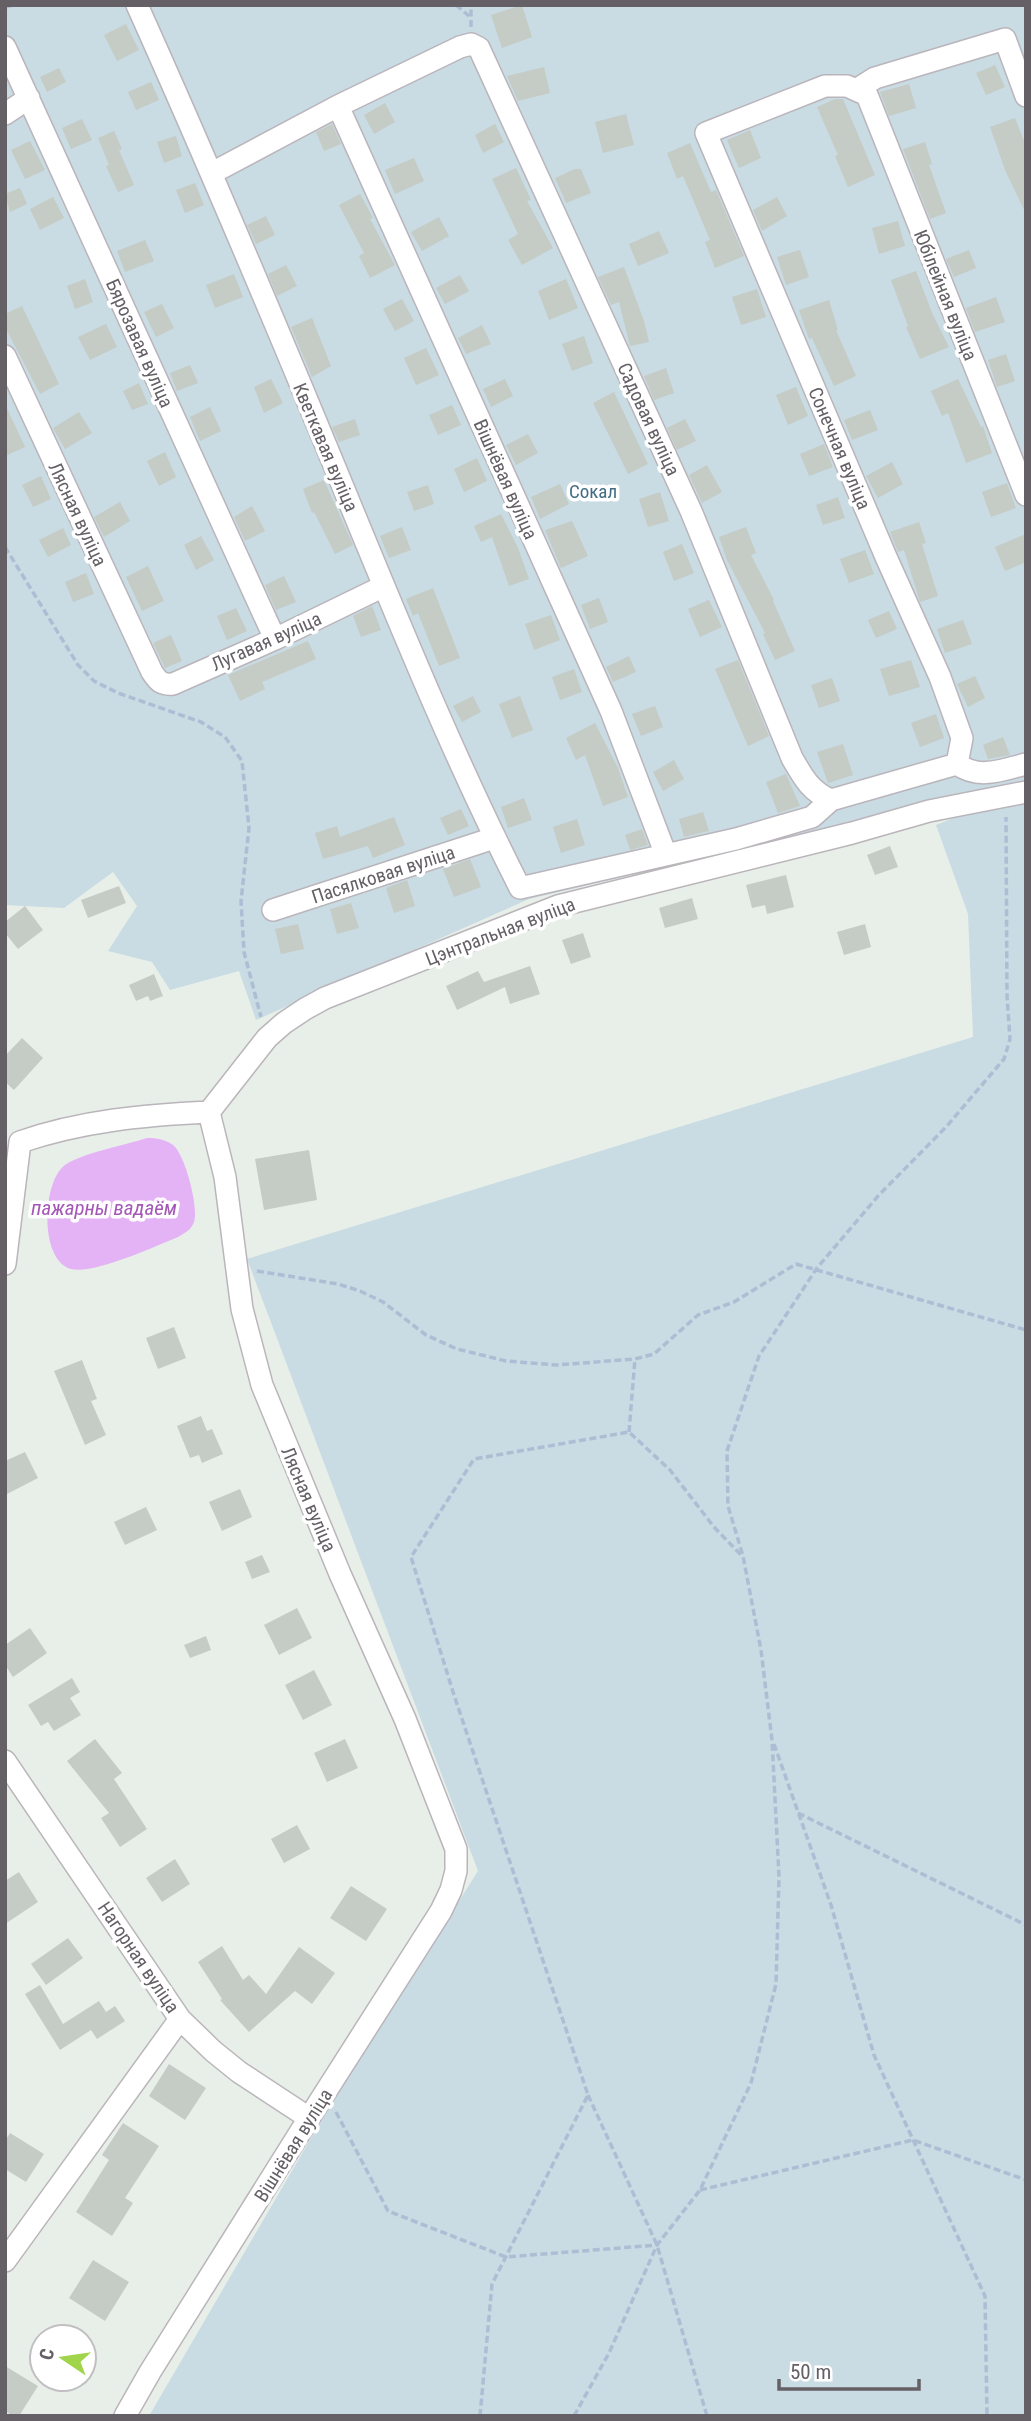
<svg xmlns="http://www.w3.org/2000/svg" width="1031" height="2421" font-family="'Roboto Condensed',sans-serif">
<rect width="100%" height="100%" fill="#e8efe9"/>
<path fill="#c9dbe3" d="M5,5H1026V782L529,899L256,1020L239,971L170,990L152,962L108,951L137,906L113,872L64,908L5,905Z
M1026,789V2416H149L335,2097L478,1871L247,1259L973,1037L968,914L936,825Z"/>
<path fill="#e3b3f5" d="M147,1138C156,1138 165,1139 173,1145C185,1154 199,1208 194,1222C191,1230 185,1233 178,1237C156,1246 93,1275 71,1269C39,1260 42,1182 65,1165C82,1153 126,1145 147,1138Z"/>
<path fill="#c5cbc5" d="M522,5L532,37L502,48L491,15Z
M126,24L139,50L117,61L104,35Z
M995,65L1005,87L986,95L976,73Z
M544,67L550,93L518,101L507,76Z
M59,68L66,82L47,92L40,77Z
M151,82L159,100L136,110L128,92Z
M909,84L916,108L889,116L880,92Z
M835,99H843L875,175L848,187L835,156L838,155L817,107Z
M385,103L395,122L374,134L364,115Z
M626,114L634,145L603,153L595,122Z
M1015,118L1026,146V214L1005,170L990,127Z
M82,119L92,140L71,149L62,128Z
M332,124L341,144L324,151L316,132Z
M495,124L504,142L483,153L475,135Z
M750,130L761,158L739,168L727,140Z
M114,131L122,149L119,150L134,185L118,192L106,166L109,165L98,138Z
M176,136L182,156L164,163L157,142Z
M30,141L45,170L25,179L11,150Z
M925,142L932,164L929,165L946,213L930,219L903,149Z
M690,143L711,192L716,190L744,256L715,268L705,242L710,240L683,176L677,179L667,153Z
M414,158L424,181L395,194L385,170Z
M516,168L531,200L527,201L553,248L522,265L508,240L518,234L492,179Z
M575,169H581L591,193L566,203L555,178Z
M195,183L204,205L185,213L176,190Z
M20,188L27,204L10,212L5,194Z
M360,194L373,218L370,219L395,265L370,278L359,256L364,253L339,205Z
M53,197L64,218L40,230L30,209Z
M777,197L787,216L762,231L753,210Z
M266,216L275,235L256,244L247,225Z
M439,217L449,236L422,251L411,232Z
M898,221L905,246L879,254L872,228Z
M659,231L669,253L638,266L629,244Z
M145,240L154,261L125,272L117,251Z
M800,250L809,277L786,285L777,257Z
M969,250L976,268L954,277L946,259Z
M286,265L297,286L277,296L268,274Z
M624,267L644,321L649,342L630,346L619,302L611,305L598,277Z
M916,271L933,315L949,347L920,359L906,327L908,326L891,280Z
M234,274L243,297L215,308L206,285Z
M460,275L469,291L445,304L436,288Z
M85,279L93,302L75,309L67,286Z
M566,279L578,308L549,320L538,291Z
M757,289L766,317L741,325L732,297Z
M996,297L1005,322L975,332L966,308Z
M402,299L414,321L395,331L383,309Z
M829,300L838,330H836L856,376L834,386L812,338L809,339L799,310Z
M162,304L174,328L156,337L144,312Z
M22,306L59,384L40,394L5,327V314Z
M312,318L331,366L312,377L291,327Z
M106,324L117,347L90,360L78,337Z
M482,325L491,344L466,354L458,338Z
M584,336L593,363L572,371L562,344Z
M426,348L439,375L416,385L404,358Z
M1006,354L1015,381L997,387L988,360Z
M190,365L198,383L177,391L170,373Z
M666,368L674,393L654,400L644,376Z
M271,379L283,403L264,413L254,387Z
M505,379L513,396L491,407L483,389Z
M958,379L981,427L983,426L992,453L966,463L948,413L942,416L931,391Z
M139,383L148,404L132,410L123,391Z
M796,387L808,416L788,425L776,395Z
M614,392L648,464L628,474L593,403Z
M5,404L25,447L5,456Z
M452,405L461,425L438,435L429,415Z
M210,407L221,431L200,441L190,417Z
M870,410L878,430L852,440L844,420Z
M79,412L92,433L65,449L53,428Z
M355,419L360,435L339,442L332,427Z
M685,419L696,441L677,450L667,428Z
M528,434L538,453L516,465L506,445Z
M824,444L833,467L809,476L800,454Z
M165,452L176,477L159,486L147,461Z
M477,458L487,481L464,492L454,469Z
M892,462L903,484L878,498L866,476Z
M707,465L722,492L702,503L689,475Z
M41,476L51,499L33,507L22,485Z
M324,480L353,545L335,554L314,512L312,513L303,489Z
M1007,483L1016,508L991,517L982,492Z
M560,484L569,504L540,519L531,497Z
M428,485L434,504L414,511L407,492Z
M660,492L669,521L648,527L639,499Z
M838,497L845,518L823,525L816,505Z
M120,502L130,521L104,537L94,517Z
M252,506L265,531L245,541L234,517Z
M501,514L518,548L529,579L509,586L492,537L481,542L474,526Z
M572,521L588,556L561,568L545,530Z
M919,522L926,543L922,544L938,596L920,602L904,550L898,552L890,532Z
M402,527L411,550L389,558L380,536Z
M746,527L756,553L751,555L774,600L773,601L795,651L775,660L763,634L765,633L727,560L719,537Z
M63,528L71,545L48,557L39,540Z
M1026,534V562L1005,571L995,547Z
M201,536L214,560L196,570L184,545Z
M682,544L694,573L674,581L663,552Z
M865,550L874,574L849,583L840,559Z
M148,566L164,601L142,611L126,577Z
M86,573L94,594L73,602L65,582Z
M284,576L296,602L276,610L265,585Z
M433,588L460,658L439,666L418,613L413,616L406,599Z
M599,598L608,622L590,629L581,605Z
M709,600L722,627L700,637L688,609Z
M372,606L381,630L361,637L353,616Z
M236,608L247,631L227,640L217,616Z
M889,611L897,629L876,638L868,620Z
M551,615L560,640L534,650L525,624Z
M963,620L972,644L945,653L937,629Z
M171,635L182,661L165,668L153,643Z
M308,641L316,659L262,682L265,689L240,701L228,675Z
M629,656L636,672L613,682L606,667Z
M738,660L769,736L748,746L715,669Z
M911,660L920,687L889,696L880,669Z
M574,669L582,692L560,700L552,677Z
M975,676L985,698L968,707L957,684Z
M832,678L840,701L819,708L811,685Z
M473,696L481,712L462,722L453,706Z
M520,696L533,730L512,738L499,704Z
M655,706L663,727L641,736L632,714Z
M936,714L944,738L920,747L911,723Z
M595,723L618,768L628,797L603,806L585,755L576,760L566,738Z
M1003,737L1010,755L988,759L983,745Z
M843,744L853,775L828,783L817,752Z
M674,760L684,779L663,791L653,772Z
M786,774L800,806L778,813L766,782Z
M524,798L532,820L508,828L501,807Z
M461,809L469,826L448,835L440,818Z
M703,812L709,831L684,837L679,819Z
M394,817L405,845L373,858L368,846L323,859L315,833L337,826L340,837Z
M577,819L585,845L561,853L553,827Z
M642,829L648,845L630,850L625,835Z
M890,846L898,867L875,875L867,855Z
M470,859L481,887L454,897L443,869Z
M786,875L794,907L767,914L765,905L752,908L746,885Z
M407,880L415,906L394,913L386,888Z
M119,886L126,903L88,918L81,900Z
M692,898L698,919L665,928L659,908Z
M351,903L359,928L337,934L330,909Z
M25,906L43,930L18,949L5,933V922Z
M298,924L304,949L281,954L275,929Z
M865,924L871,947L844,955L837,932Z
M583,933L591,957L571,964L562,940Z
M530,966L540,994L510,1004L505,987L457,1010L446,986L478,971L484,982Z
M154,974L163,996L150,1001L148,996L136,1001L129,985Z
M22,1038L43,1058L14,1090L5,1082V1056Z
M309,1150L317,1200L264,1210L255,1159Z
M174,1327L186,1358L158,1369L146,1338Z
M82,1360L97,1399L91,1401L106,1435L85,1445L54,1371Z
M201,1416L207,1431L212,1429L223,1454L202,1463L199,1455L190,1458L177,1426Z
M25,1452L38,1478L5,1495V1461Z
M240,1489L252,1517L222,1531L209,1502Z
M146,1507L157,1530L125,1545L114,1522Z
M262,1555L270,1572L252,1579L245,1562Z
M297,1608L312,1638L279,1655L264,1625Z
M30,1628L47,1653L13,1677L5,1665V1645Z
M206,1636L211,1650L190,1658L184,1645Z
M314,1670L332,1705L303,1720L285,1685Z
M72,1678L80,1692L70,1698L81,1715L54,1731L48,1722L41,1726L28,1705Z
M95,1739L122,1773L114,1779L147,1829L120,1847L101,1818L109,1813L67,1761Z
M345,1739L358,1768L327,1782L314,1753Z
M297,1825L310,1849L284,1863L271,1839Z
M175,1859L190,1884L162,1902L146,1878Z
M19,1872L38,1902L5,1924V1881Z
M351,1886L387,1909L366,1941L330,1918Z
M68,1938L83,1958L46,1985L31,1964Z
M222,1946L243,1980L249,1975L266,1994L299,1947L335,1973L312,2004L295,1991L249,2032L220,2000L222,1999L198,1962Z
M40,1985L63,2024L99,2001L106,2012L115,2006L125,2021L97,2039L91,2030L60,2050L25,1994Z
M169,2064L206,2088L185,2120L149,2096Z
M123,2123L159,2146L125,2198L133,2203L112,2236L76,2212L109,2160L102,2155Z
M10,2133L44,2154L26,2182L5,2169V2141Z
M93,2260L129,2282L105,2321L69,2298Z
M5,2366L38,2386L19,2416H13L5,2411Z"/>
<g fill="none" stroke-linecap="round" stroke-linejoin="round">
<g stroke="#bab5bb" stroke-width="24">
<path id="minor" d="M137,5C208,163 275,322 341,482C397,618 453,756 520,888L736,839L812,817L831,800L957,764
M5,47L275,639
M856,90L875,78L1005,39L1026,96
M338,106L611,711L666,855
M5,114L29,98
M212,173L338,106L460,47L471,44L479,48L691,511L792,758C803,777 810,791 831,800
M5,356L152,672C158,681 161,685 173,684L275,639L384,586
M957,764L962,738L940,677L886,557L706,133L825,86H847L867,95L1026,495
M957,764C979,780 1002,770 1026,764
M273,910L494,838
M5,1264L20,1142C81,1121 144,1115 209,1112L267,1038L284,1023L305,1009L325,998L558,906L852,833L929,811L1026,792
M5,1761L180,2019L213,2051L239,2072L309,2118
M5,2261L180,2019
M125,2416L150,2372L309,2118L441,1911L451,1890L456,1871V1849L405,1719L340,1574L262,1385L242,1309L225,1177L209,1112"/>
</g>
<path stroke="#adbed4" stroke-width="3.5" stroke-dasharray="7 3.5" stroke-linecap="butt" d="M456,5L469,16
M5,7L15,5
M471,27V5
M5,547L78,665L94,681L118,693L201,722L225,737L242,761L249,828L241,901L244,952L261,1017
M257,1271L338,1284L360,1291L383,1302L426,1335L457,1349L506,1361L556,1365L635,1359L654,1354L698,1315L734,1302L796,1264L1026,1330
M629,1432L635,1359
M774,1744L831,1905L874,2055L985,2296L987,2416
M798,1813L1026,1925
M588,2095L657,2245L707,2416
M336,2112L388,2211L506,2257L657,2245
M700,2190L913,2140L1026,2180
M480,2416L492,2284L588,2095L454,1695L411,1557L474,1459L629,1432L670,1470L714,1527L741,1555
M574,2416L609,2353L657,2245L700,2190L751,2083L776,1984L779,1877L772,1740L761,1650L743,1556L728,1506L727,1451L759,1356L817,1268L878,1196L947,1126L1004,1059L1010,1039L1007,996L1006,817"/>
<use href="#minor" stroke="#fff" stroke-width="21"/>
</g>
<g text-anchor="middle" stroke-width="7" stroke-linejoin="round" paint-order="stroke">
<g font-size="19" fill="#656066" stroke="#fff">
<text transform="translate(946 295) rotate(68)" y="7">Юбілейная вуліца</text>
<text transform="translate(140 343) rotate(66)" y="7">Бярозавая вуліца</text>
<text transform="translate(649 419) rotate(65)" y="7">Садовая вуліца</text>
<text transform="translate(326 447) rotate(67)" y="7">Кветкавая вуліца</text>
<text transform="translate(840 448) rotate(67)" y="7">Сонечная вуліца</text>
<text transform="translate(506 479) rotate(66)" y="7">Вішнёвая вуліца</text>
<text transform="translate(78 514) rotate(65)" y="7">Лясная вуліца</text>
<text transform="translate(266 641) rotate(-24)" y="7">Лугавая вуліца</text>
<text transform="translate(383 874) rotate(-18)" y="7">Пасялковая вуліца</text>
<text transform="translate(500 931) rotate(-21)" y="7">Цэнтральная вуліца</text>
<text transform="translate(309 1499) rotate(67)" y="7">Лясная вуліца</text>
<text transform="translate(139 1957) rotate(56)" y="7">Нагорная вуліца</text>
<text transform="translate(293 2145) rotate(-58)" y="7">Вішнёвая вуліца</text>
</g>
<g font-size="19" fill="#426c83" stroke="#fff">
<text x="593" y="498">Сокал</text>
</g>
<g font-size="21" font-style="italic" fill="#a458b6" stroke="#fff">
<text x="104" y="1215">пажарны вадаём</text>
</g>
</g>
<rect width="1031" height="2421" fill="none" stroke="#656066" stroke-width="14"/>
<g transform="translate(63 2358) rotate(283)"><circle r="33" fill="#ffffff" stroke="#c1bfc2" stroke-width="2"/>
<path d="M0-5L12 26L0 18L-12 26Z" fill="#a0d44a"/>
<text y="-10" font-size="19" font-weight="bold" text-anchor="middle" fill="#656066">С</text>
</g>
<path d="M779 2379v10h140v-10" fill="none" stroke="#656066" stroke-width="3.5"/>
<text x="790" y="2379" font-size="21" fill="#656066" stroke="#ffffff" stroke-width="5" paint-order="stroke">50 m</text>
</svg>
